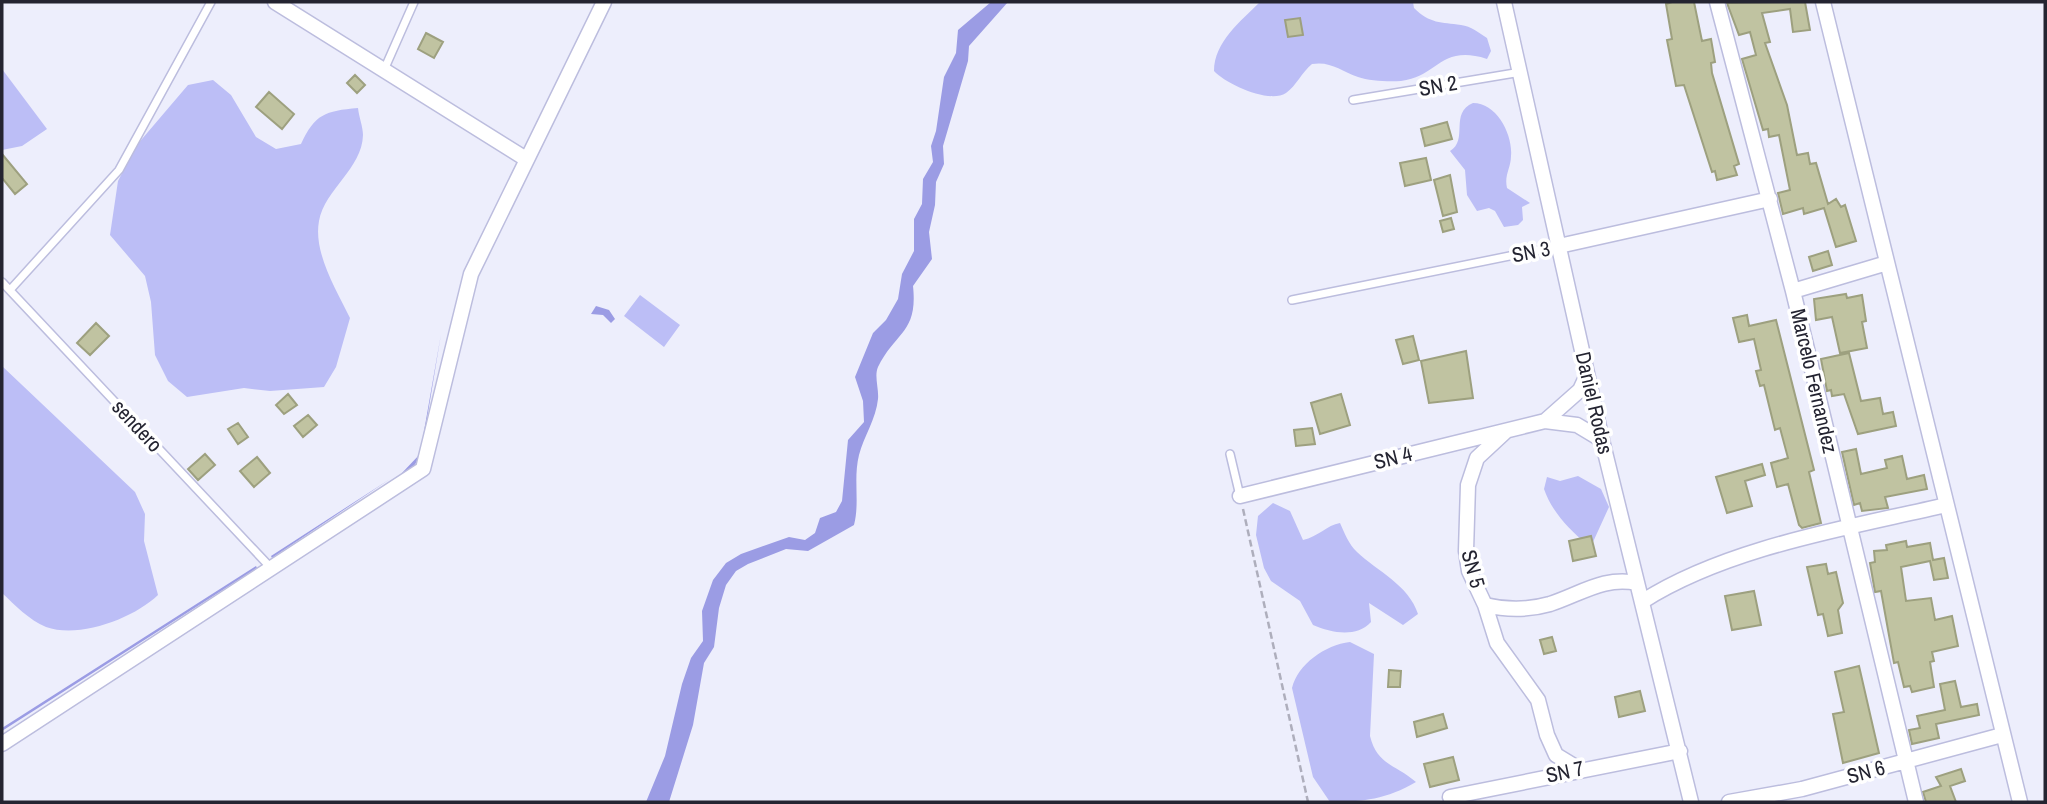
<svg xmlns="http://www.w3.org/2000/svg" width="2047" height="804" font-family="'Archivo Narrow',sans-serif">
<rect width="100%" height="100%" fill="#edeefc"/>
<path fill="#bcbef6" d="M1260,2H1413L1414,8C1430,24 1441,22 1461,25C1471,26 1479,33 1487,38L1491,51L1487,59C1440,44 1438,77 1401,81C1389,82 1369,81 1358,77C1341,71 1331,61 1312,64C1302,72 1296,86 1286,93C1269,104 1226,84 1214,71C1214,42 1241,21 1260,2Z
M2,69L47,129L22,146L2,150Z
M213,80L231,95L256,137L276,149L301,144C315,114 325,111 358,108C359,117 363,127 363,135C362,169 325,189 319,221C313,253 337,291 350,318L336,367L324,387L270,391L244,388L187,397L168,381L155,355L151,302L145,276L110,235L118,181L136,146L188,85Z
M1473,103C1497,103 1513,135 1511,156C1511,168 1504,175 1507,188L1530,203L1522,207L1523,220L1518,225L1504,227L1495,211L1489,208L1477,211L1467,195L1465,170L1450,151C1469,140 1449,113 1473,103Z
M640,295L680,325L664,347L624,316Z
M2,366L135,492L145,514L144,541L158,595C134,618 80,639 46,627C29,620 15,605 2,593Z
M1578,476L1601,489L1609,507L1593,542L1586,543C1569,530 1551,510 1544,489L1547,477L1560,481Z
M1273,503L1290,511L1303,540C1318,537 1327,525 1340,523C1344,532 1349,545 1357,552C1377,571 1409,585 1418,614L1403,625L1369,603L1371,622C1356,638 1332,633 1313,625L1300,601L1271,581L1264,568L1256,535L1258,516Z
M1350,642L1374,654L1370,736C1377,765 1395,764 1416,782C1387,799 1363,802 1330,802L1313,777L1292,688C1298,664 1325,645 1350,642Z"/>
<path fill="#9b9ce4" d="M991,2H1008L969,46L968,61L943,146L944,164L936,182L935,205L929,232L932,259L913,286C918,333 896,331 878,367C874,376 879,389 878,399C876,419 864,436 859,455C853,479 860,502 854,525L808,551L786,549L748,564L736,571L726,585L719,608L714,647L704,663L693,725L669,802H646L665,756L682,684L691,658L703,641L702,611L713,580L726,563L741,554L789,537L805,540L815,533L820,518L836,512L842,501L848,440L864,422L863,401L855,377L873,333L886,320L898,299L902,274L914,251V219L922,204L923,179L933,162L931,146L936,131L944,77L956,53L958,30Z
M596,306L609,310L615,319L611,323L603,315L591,314Z
M441,334L421,455L414,466L401,474L420,454Z
M390,479L272,558L271,556Z
M256,566L257,568L2,731V728Z"/>
<path fill="#c0c3a1" stroke="#9da07f" stroke-width="2" d="M1672,2H1694L1702,41L1711,39L1715,62L1711,63L1712,73L1739,164L1734,166L1737,175L1717,180L1715,171L1712,172L1684,85L1676,86L1667,40L1672,39L1666,4Z
M1805,2L1810,30L1793,32L1790,9L1762,13L1770,42L1765,43L1787,105L1797,155L1808,153L1810,164L1816,163L1828,204L1836,199L1841,207L1845,205L1856,241L1836,247L1824,208L1804,214L1803,208L1783,214L1778,193L1790,190L1779,135L1769,137L1768,129L1763,130L1742,59L1756,55L1750,32L1739,35L1727,3Z
M1300,18L1303,35L1288,37L1285,20Z
M426,33L443,42L434,58L418,49Z
M355,75L365,85L357,93L347,83Z
M269,92L294,114L282,129L256,107Z
M1447,122L1452,139L1425,146L1421,129Z
M2,154L27,184L15,194L2,178Z
M1426,158L1431,180L1405,186L1400,163Z
M1450,175L1457,212L1443,216L1434,180Z
M1451,218L1454,229L1443,232L1440,221Z
M1828,251L1832,265L1813,271L1809,257Z
M1846,294L1847,298L1862,295L1866,321L1862,322L1867,348L1840,353L1832,317L1816,320L1814,299Z
M1747,315L1749,326L1776,320L1814,470L1809,472L1821,523L1802,528L1799,525L1788,484L1777,487L1771,463L1788,458L1780,428L1775,430L1764,385L1760,386L1756,371L1761,370L1754,339L1739,342L1733,318Z
M96,323L109,336L90,355L77,343Z
M1413,336L1419,360L1403,364L1396,340Z
M1466,351L1473,398L1429,403L1421,361Z
M1849,353L1861,401L1880,398L1883,414L1893,412L1896,426L1858,434L1844,394L1832,396L1831,390L1827,391L1821,359Z
M288,394L297,405L284,414L276,405Z
M1341,394L1350,425L1320,434L1311,403Z
M308,415L317,425L303,437L294,426Z
M238,423L248,437L238,444L228,429Z
M1312,428L1315,444L1296,446L1294,430Z
M1856,449L1861,474L1887,468L1885,460L1902,456L1907,479L1924,475L1927,489L1885,497L1888,508L1862,511L1860,503L1854,505L1842,452Z
M205,454L215,465L198,480L188,469Z
M257,457L270,473L254,487L240,471Z
M1762,464L1765,475L1745,481L1752,506L1727,513L1716,477Z
M1591,536L1596,556L1573,561L1569,541Z
M1906,541L1907,547L1930,543L1933,560L1944,558L1948,578L1934,580L1930,561L1901,567L1906,601L1931,598L1935,620L1952,616L1958,646L1932,652L1934,661L1930,662L1934,687L1912,692L1910,686L1904,687L1898,662L1894,663L1881,591L1875,592L1870,563L1875,562L1874,551L1887,550L1886,545Z
M1826,564L1828,574L1836,572L1843,603L1838,610L1842,633L1828,636L1823,614L1818,615L1807,567Z
M1754,591L1761,625L1732,630L1725,596Z
M1552,637L1556,651L1544,654L1540,640Z
M1859,666L1879,753L1843,763L1833,714L1844,712L1835,672Z
M1389,670L1401,671L1400,687H1388Z
M1955,681L1961,707L1977,704L1979,715L1936,724L1939,738L1912,744L1909,730L1920,728L1917,716L1945,710L1940,684Z
M1640,691L1645,711L1619,717L1615,697Z
M1443,714L1447,728L1417,737L1414,722Z
M1453,757L1459,780L1430,787L1424,764Z
M1961,769L1965,781L1950,786L1956,802H1926L1923,792L1941,786L1936,777Z"/>
<g fill="none" stroke-linecap="round" stroke-linejoin="round">
<g stroke="#bcbdde" stroke-width="10">
<path id="lane" d="M384,70L414,2
M1353,100L1521,72
M2,282L272,569
M10,290L119,170L211,2
M1292,300L1559,246
M1230,454L1240,496"/>
</g>
<g stroke="#bcbdde" stroke-width="17">
<path id="street" d="M275,2L526,159
M1504,2L1602,440L1691,802
M1717,2L1793,291L1916,802
M1823,2L2020,802
M1559,246L1770,199
M1793,291L1887,263
M1545,421L1580,390L1587,375
M1505,432L1477,458L1468,485L1466,551L1469,571L1485,605C1506,610 1529,610 1550,604C1581,594 1604,576 1637,583
M1240,496L1545,421L1577,425L1602,440
M1643,601C1728,547 1848,528 1946,505
M1485,605L1497,643L1538,700L1547,735L1556,755L1579,769
M2,744L423,469L471,274L604,2
M1450,797L1680,751
M1729,802L1802,789L2002,735"/>
</g>
<path stroke="#aeaebc" stroke-width="2.5" stroke-dasharray="7 3.5" stroke-linecap="butt" d="M1243,509L1308,802"/>
<use href="#lane" stroke="#fff" stroke-width="7"/>
<use href="#street" stroke="#fff" stroke-width="14"/>
</g>
<g text-anchor="middle" stroke-width="7" stroke-linejoin="round" paint-order="stroke">
<g font-size="21" fill="#242431" stroke="#fff">
<text transform="translate(1438 86) rotate(-10)" y="7">SN 2</text>
<text transform="translate(1531 252) rotate(-11)" y="7">SN 3</text>
<text transform="translate(1814 381) rotate(77)" y="7">Marcelo Fernandez</text>
<text transform="translate(1594 403) rotate(77)" y="7">Daniel Rodas</text>
<text transform="translate(137 426) rotate(47)" y="7">sendero</text>
<text transform="translate(1393 458) rotate(-14)" y="7">SN 4</text>
<text transform="translate(1473 569) rotate(75)" y="7">SN 5</text>
<text transform="translate(1565 772) rotate(-12)" y="7">SN 7</text>
<text transform="translate(1866 772) rotate(-15)" y="7">SN 6</text>
</g>
</g>
<rect width="2047" height="804" fill="none" stroke="#242431" stroke-width="7"/>
</svg>
